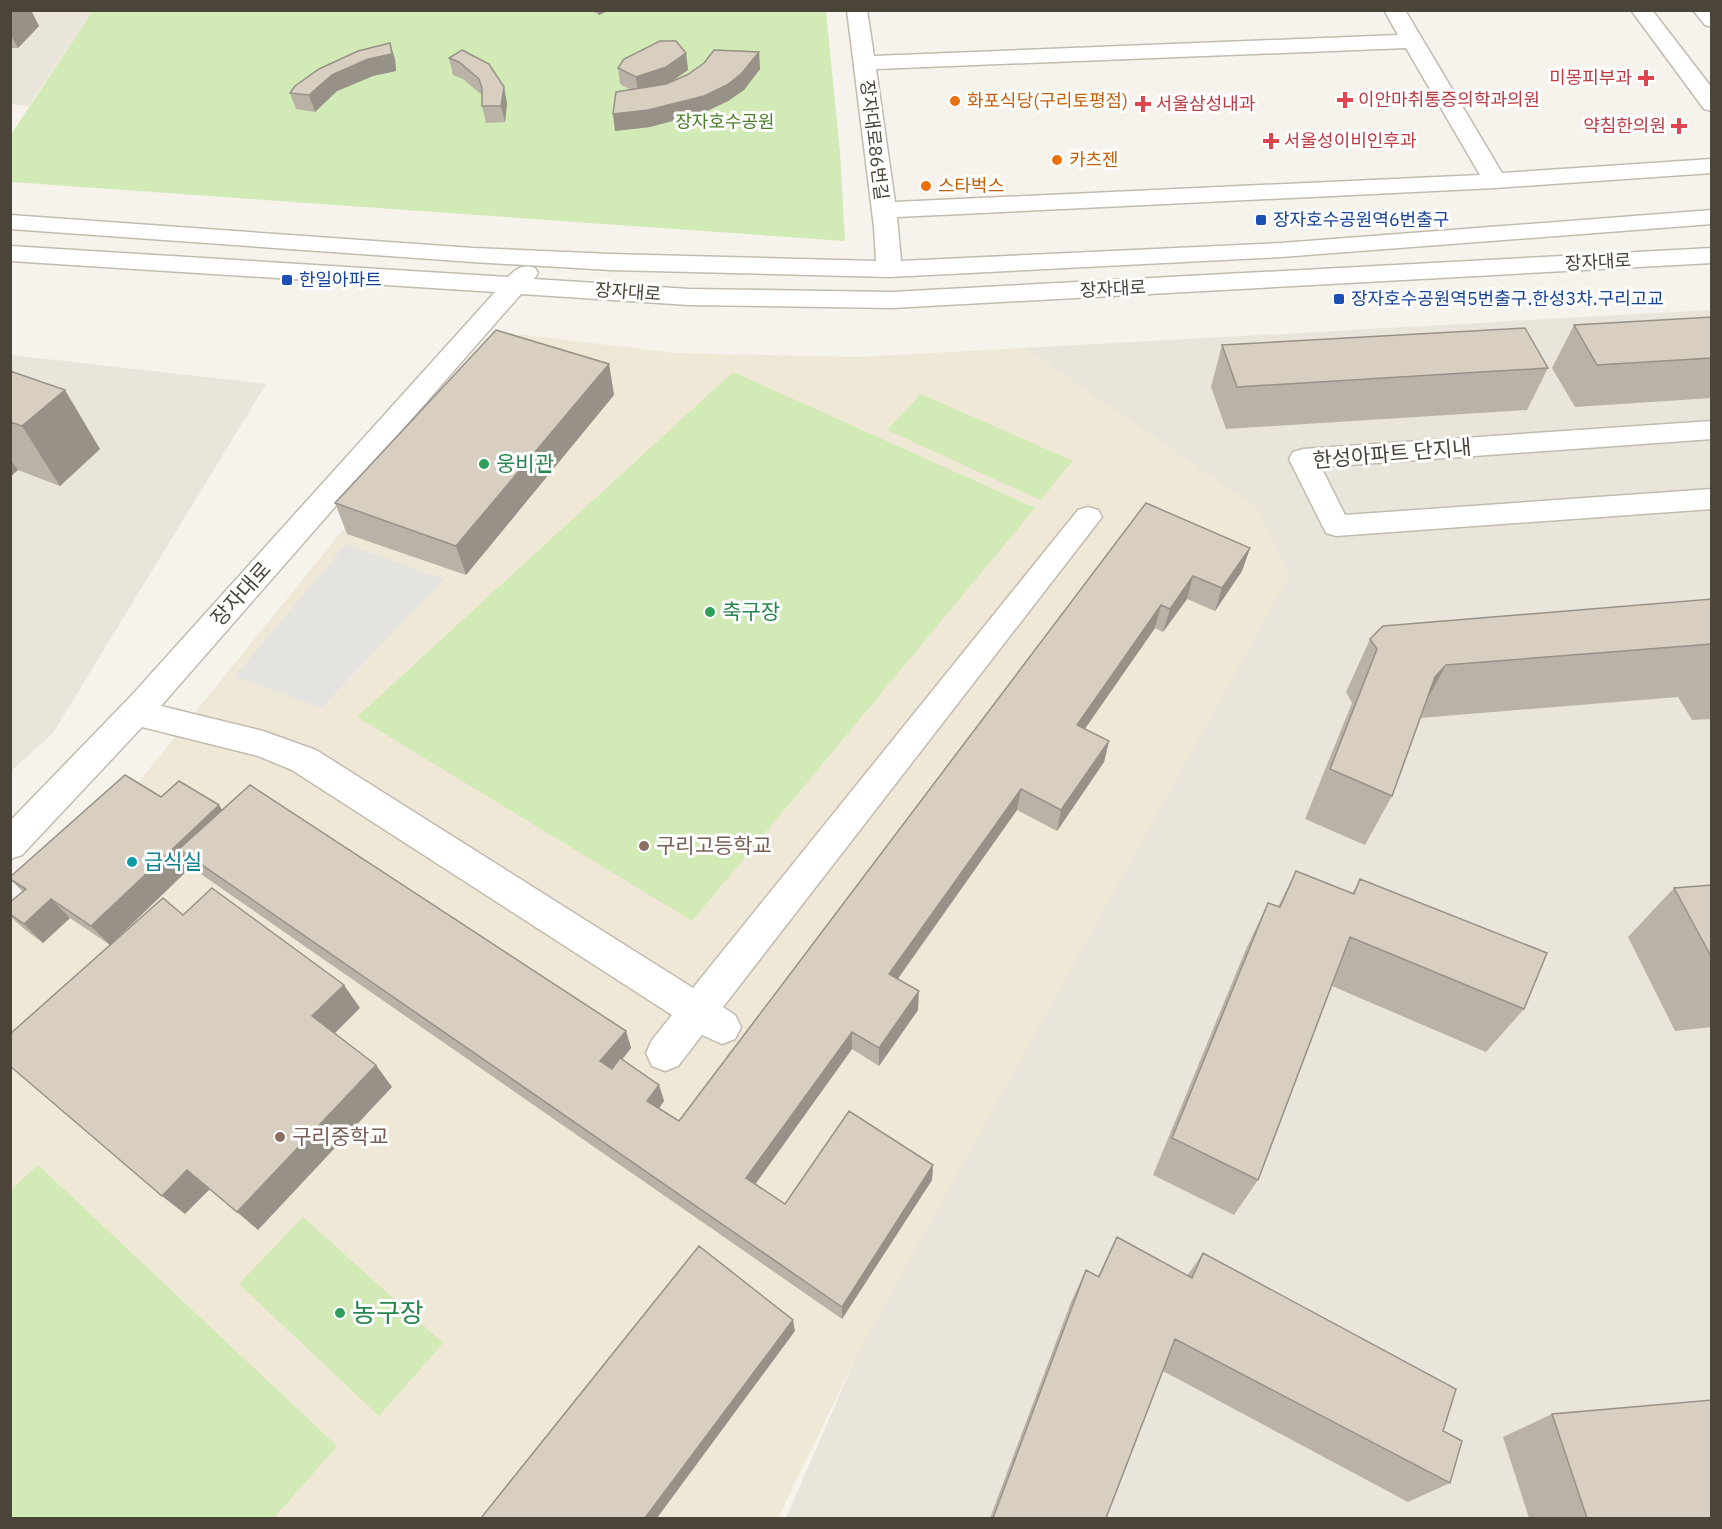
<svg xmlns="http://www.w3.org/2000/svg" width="1722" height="1529" font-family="'IBM Plex Sans','Noto Sans KR',sans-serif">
<rect width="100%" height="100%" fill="#f6f3ec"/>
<path fill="#eae5da" d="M10,11H93L29,106L11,104Z
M1711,310V1518H786L856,1357L1258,509L1024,348Z
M11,355L266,384L53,733L11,771Z"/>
<path fill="#efe8d6" d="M518,334L674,353L858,357L1024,348L1258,509L1289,576L856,1357L778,1518H11V917L111,816L354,516Z"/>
<path fill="#d2eab5" d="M93,11H826L840,152L845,241L11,182L10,136Z
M733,372L1035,508L692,921L357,717Z
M921,394L1073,461L1040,500L887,430Z
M38,1165L337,1446L274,1518H11V1190Z
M303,1217L443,1343L379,1416L239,1284Z"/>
<path fill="#e5e3e0" d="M346,544L444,579L321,708L235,676Z"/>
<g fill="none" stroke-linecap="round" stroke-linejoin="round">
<g stroke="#c2bbae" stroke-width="3">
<path id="minor" d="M847,10H867L874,56L1398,35L1384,10H1405L1502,173L1712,159V173L1495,188L897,217L901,261L1281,243L1712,210V224L1281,257L889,277L611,270L473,262L10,229V215L473,248L611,254L876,261L874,227ZM1406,48L1480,175L895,202L876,69Z
M1631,10H1652L1712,88V111L1704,109Z
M1693,10H1712V27L1705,25Z
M10,246L508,277C517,268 522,264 535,268L538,273L534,279L689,289L892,292L1712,248V263L892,308L689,305L521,294L161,706L263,731L316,750L693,988L1078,510L1088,507L1098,510L1102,517L723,1007L735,1015L741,1027L735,1039L722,1044L702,1035L678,1066L665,1071L652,1066L646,1053L652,1040L672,1015L292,770L258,756L142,727L22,855L10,859V821L131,696L495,292L10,261Z
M1712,421V439L1321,467L1345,515L1712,489V509L1336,536L1326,533L1289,459L1293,452L1303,449Z"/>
</g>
<use href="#minor" fill="#fff" fill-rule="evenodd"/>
</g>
<path fill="#bab2a6" d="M10,10L39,26L18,48H10Z
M591,10H610L599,15Z
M462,50L507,103L505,122L486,123L482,106V95L463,79L453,75L449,58Z
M759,52L760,69L744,90L728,101L705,112L650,127L615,131L631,90L620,84L618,68L686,53L688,70L670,82Z
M395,59L396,71L373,76L337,91L315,112L296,109L290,93Z
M1712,317V398L1575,407L1552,368L1574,325Z
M1222,345L1548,368L1527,410L1226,429L1211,387Z
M609,364L614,395L466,575L347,534L335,503Z
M10,371L100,449L60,486L18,470L10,477Z
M1146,503L1250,548L1242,571L1215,611L1187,599L1163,632L1155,628L1085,729L1109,741L1104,762L1057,831L1017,810L898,979L918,1010L879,1066L852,1049L755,1184L785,1204L933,1165L932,1180L842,1319L195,870L192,866L110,945L70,918L43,943L23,928L10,916V902L23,892L10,879L161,797L223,810L626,1031L631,1048L622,1060L659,1085L664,1101L659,1108L679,1121Z
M1712,599V719L1692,720L1678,697L1420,718L1392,796L1365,845L1305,819L1352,703L1346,692L1370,639Z
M1296,871L1352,894L1360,879L1524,1009L1486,1052L1332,986L1258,1180L1234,1215L1153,1175L1246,949L1268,903L1278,907Z
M1712,885V1027L1675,1031L1628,937L1674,888Z
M1117,1237L1187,1276L1203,1253L1443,1431L1450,1483L1408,1502L1163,1371L1106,1518H990L1071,1302L1086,1270L1098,1276Z
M1552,1414L1712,1518H1529L1503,1437Z"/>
<path fill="#979187" d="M10,10H31L39,26L18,48L10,33Z
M598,10H610L599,15Z
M390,43L395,59L396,71L373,76L337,91L315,112L309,95L332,75Z
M759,52L760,69L744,90L728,101L705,112L650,127L615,131L613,114Z
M686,53L688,70L668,84L638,93L636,77Z
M504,87L507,103L505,122L501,106Z
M609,364L614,395L466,575L456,546Z
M65,390L100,449L60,486L22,426Z
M10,459L18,470L10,477Z
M1250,548L1242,571L1215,611L1222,588Z
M1193,576L1187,599L1163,632L1170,609Z
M1161,605L1155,628L1072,747L1077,725Z
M1446,665L1417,718L1435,677Z
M1109,741L1104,762L1057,831L1061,810Z
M1021,789L1017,810L888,992L889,974Z
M219,805L233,826L179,849L192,866L110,945L91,926Z
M51,899L70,918L43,943L24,924Z
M344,985L360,1008L329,1039L312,1016Z
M919,991L918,1010L879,1066V1048Z
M626,1031L631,1048L607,1078L600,1061Z
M852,1032V1049L749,1193L746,1178Z
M376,1065L392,1087L258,1230L237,1212Z
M659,1085L664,1101L653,1117L647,1101Z
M933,1165L932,1180L842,1319V1307Z
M187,1170L210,1189L185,1214L162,1196Z
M793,1320L795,1331L657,1518H645Z"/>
<path fill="#d8cfc1" stroke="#979187" stroke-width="1.5" d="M660,41H676L686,53L666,67L636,77L618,68L624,59Z
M390,43L392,54L368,59L332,75L309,95L290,93L295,86L319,69L358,51Z
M462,50L489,64L504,87L501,106H482V88L479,79L459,62L449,58Z
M714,50L759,52L742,73L727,85L704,96L648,110L613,114L616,92L666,84L687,75L704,63Z
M1712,317V358L1597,365L1574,325Z
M1525,328L1548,368L1237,387L1222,345Z
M496,330L609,364L456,546L335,503Z
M10,371L65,390L22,426L10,422Z
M1146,503L1250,548L1222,588L1193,576L1170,609L1161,605L1077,725L1109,741L1061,810L1021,789L889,974L919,991L879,1048L852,1032L746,1178L785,1204L849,1111L933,1165L842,1307L179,849L250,785L626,1031L600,1061L612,1069L620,1058L659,1085L647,1101L679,1121Z
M1712,599V644L1446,665L1435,677L1392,796L1330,769L1377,649L1370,639L1383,626Z
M125,775L161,797L179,781L219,805L91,926L51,899L24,924L10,914V902L26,889L10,879V877Z
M1296,871L1354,894L1360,879L1547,953L1524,1009L1350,937L1258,1180L1172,1138L1268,903L1280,907Z
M1712,885V958L1674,888Z
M212,888L344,985L312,1016L376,1065L237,1212L187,1170L162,1196L10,1066V1034L163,898L183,915Z
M1117,1237L1192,1278L1203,1253L1456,1389L1443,1431L1462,1441L1450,1483L1175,1339L1106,1518H993L1086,1270L1099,1277Z
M699,1246L793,1320L645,1518H481Z
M1712,1400V1518H1587L1552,1414Z"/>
<g fill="#e0444e" stroke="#fff" stroke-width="2">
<path d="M1643 69h6v6h6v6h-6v6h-6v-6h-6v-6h6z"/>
<path d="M1342 91h6v6h6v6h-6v6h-6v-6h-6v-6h6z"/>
<path d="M1140 95h6v6h6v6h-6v6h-6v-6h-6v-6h6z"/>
<path d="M1676 117h6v6h6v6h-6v6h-6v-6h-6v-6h6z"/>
<path d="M1268 132h6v6h6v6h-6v6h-6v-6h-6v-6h6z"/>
</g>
<g fill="#e8710a" stroke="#fff" stroke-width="2">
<circle cx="955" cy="101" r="6"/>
<circle cx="1057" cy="160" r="6"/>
<circle cx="926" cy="186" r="6"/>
</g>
<g fill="#1a4fb4" stroke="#fff" stroke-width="2">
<rect x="1255" y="214" width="12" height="12" rx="3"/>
<rect x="281" y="274" width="12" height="12" rx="3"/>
<rect x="1333" y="293" width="12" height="12" rx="3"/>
</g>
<g fill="#2e9e5b" stroke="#fff" stroke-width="2">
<circle cx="484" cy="464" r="6"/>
<circle cx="710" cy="612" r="6"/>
<circle cx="340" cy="1313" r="6"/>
</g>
<g fill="#8d6e63" stroke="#fff" stroke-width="2">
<circle cx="644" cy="846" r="6"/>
<circle cx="280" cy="1137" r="6"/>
</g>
<circle fill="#0f9aa8" stroke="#fff" stroke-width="2" cx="132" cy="862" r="6"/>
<g text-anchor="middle" stroke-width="6" stroke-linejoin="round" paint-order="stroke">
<g font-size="18" fill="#be3a42" stroke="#fff" text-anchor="start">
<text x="1632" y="84" text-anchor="end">미몽피부과</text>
<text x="1358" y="106">이안마취통증의학과의원</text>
<text x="1156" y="110">서울삼성내과</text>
<text x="1666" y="132" text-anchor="end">약침한의원</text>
<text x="1284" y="147">서울성이비인후과</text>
</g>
<g font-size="18" fill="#c56008" stroke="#fff" text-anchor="start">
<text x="967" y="107">화포식당(구리토평점)</text>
<text x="1069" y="166">카츠젠</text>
<text x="938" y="192">스타벅스</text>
</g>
<g font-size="18" fill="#4a7f2a" stroke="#fff">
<text x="725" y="128">장자호수공원</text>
</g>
<g font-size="18" fill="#4b4439" stroke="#fff">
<text transform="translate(874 140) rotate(83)" y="6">장자대로86번길</text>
<text transform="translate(1598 262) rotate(-3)" y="6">장자대로</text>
<text transform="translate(1113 289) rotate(-3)" y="6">장자대로</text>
<text transform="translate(628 292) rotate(4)" y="6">장자대로</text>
</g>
<g font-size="18" fill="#164399" stroke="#fff" text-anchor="start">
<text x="1273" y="226">장자호수공원역6번출구</text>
<text x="299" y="286">한일아파트</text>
<text x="1351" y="305">장자호수공원역5번출구.한성3차.구리고교</text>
</g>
<g font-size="21" fill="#4b4439" stroke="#fff">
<text transform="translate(1392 454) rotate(-5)" y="7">한성아파트 단지내</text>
<text transform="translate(241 594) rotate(-48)" y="7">장자대로</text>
</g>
<g font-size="21" fill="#27864d" stroke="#fff" text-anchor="start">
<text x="496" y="471">웅비관</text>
<text x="722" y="619">축구장</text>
</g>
<g font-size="21" fill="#785e54" stroke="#fff" text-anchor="start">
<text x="656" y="853">구리고등학교</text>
<text x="292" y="1144">구리중학교</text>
</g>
<g font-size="21" fill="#0d838f" stroke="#fff" text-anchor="start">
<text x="144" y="869">급식실</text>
</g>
<g font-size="26" fill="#27864d" stroke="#fff" text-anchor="start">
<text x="352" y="1322">농구장</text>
</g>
</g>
<rect width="1722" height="1529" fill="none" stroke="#4b4439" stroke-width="24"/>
</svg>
